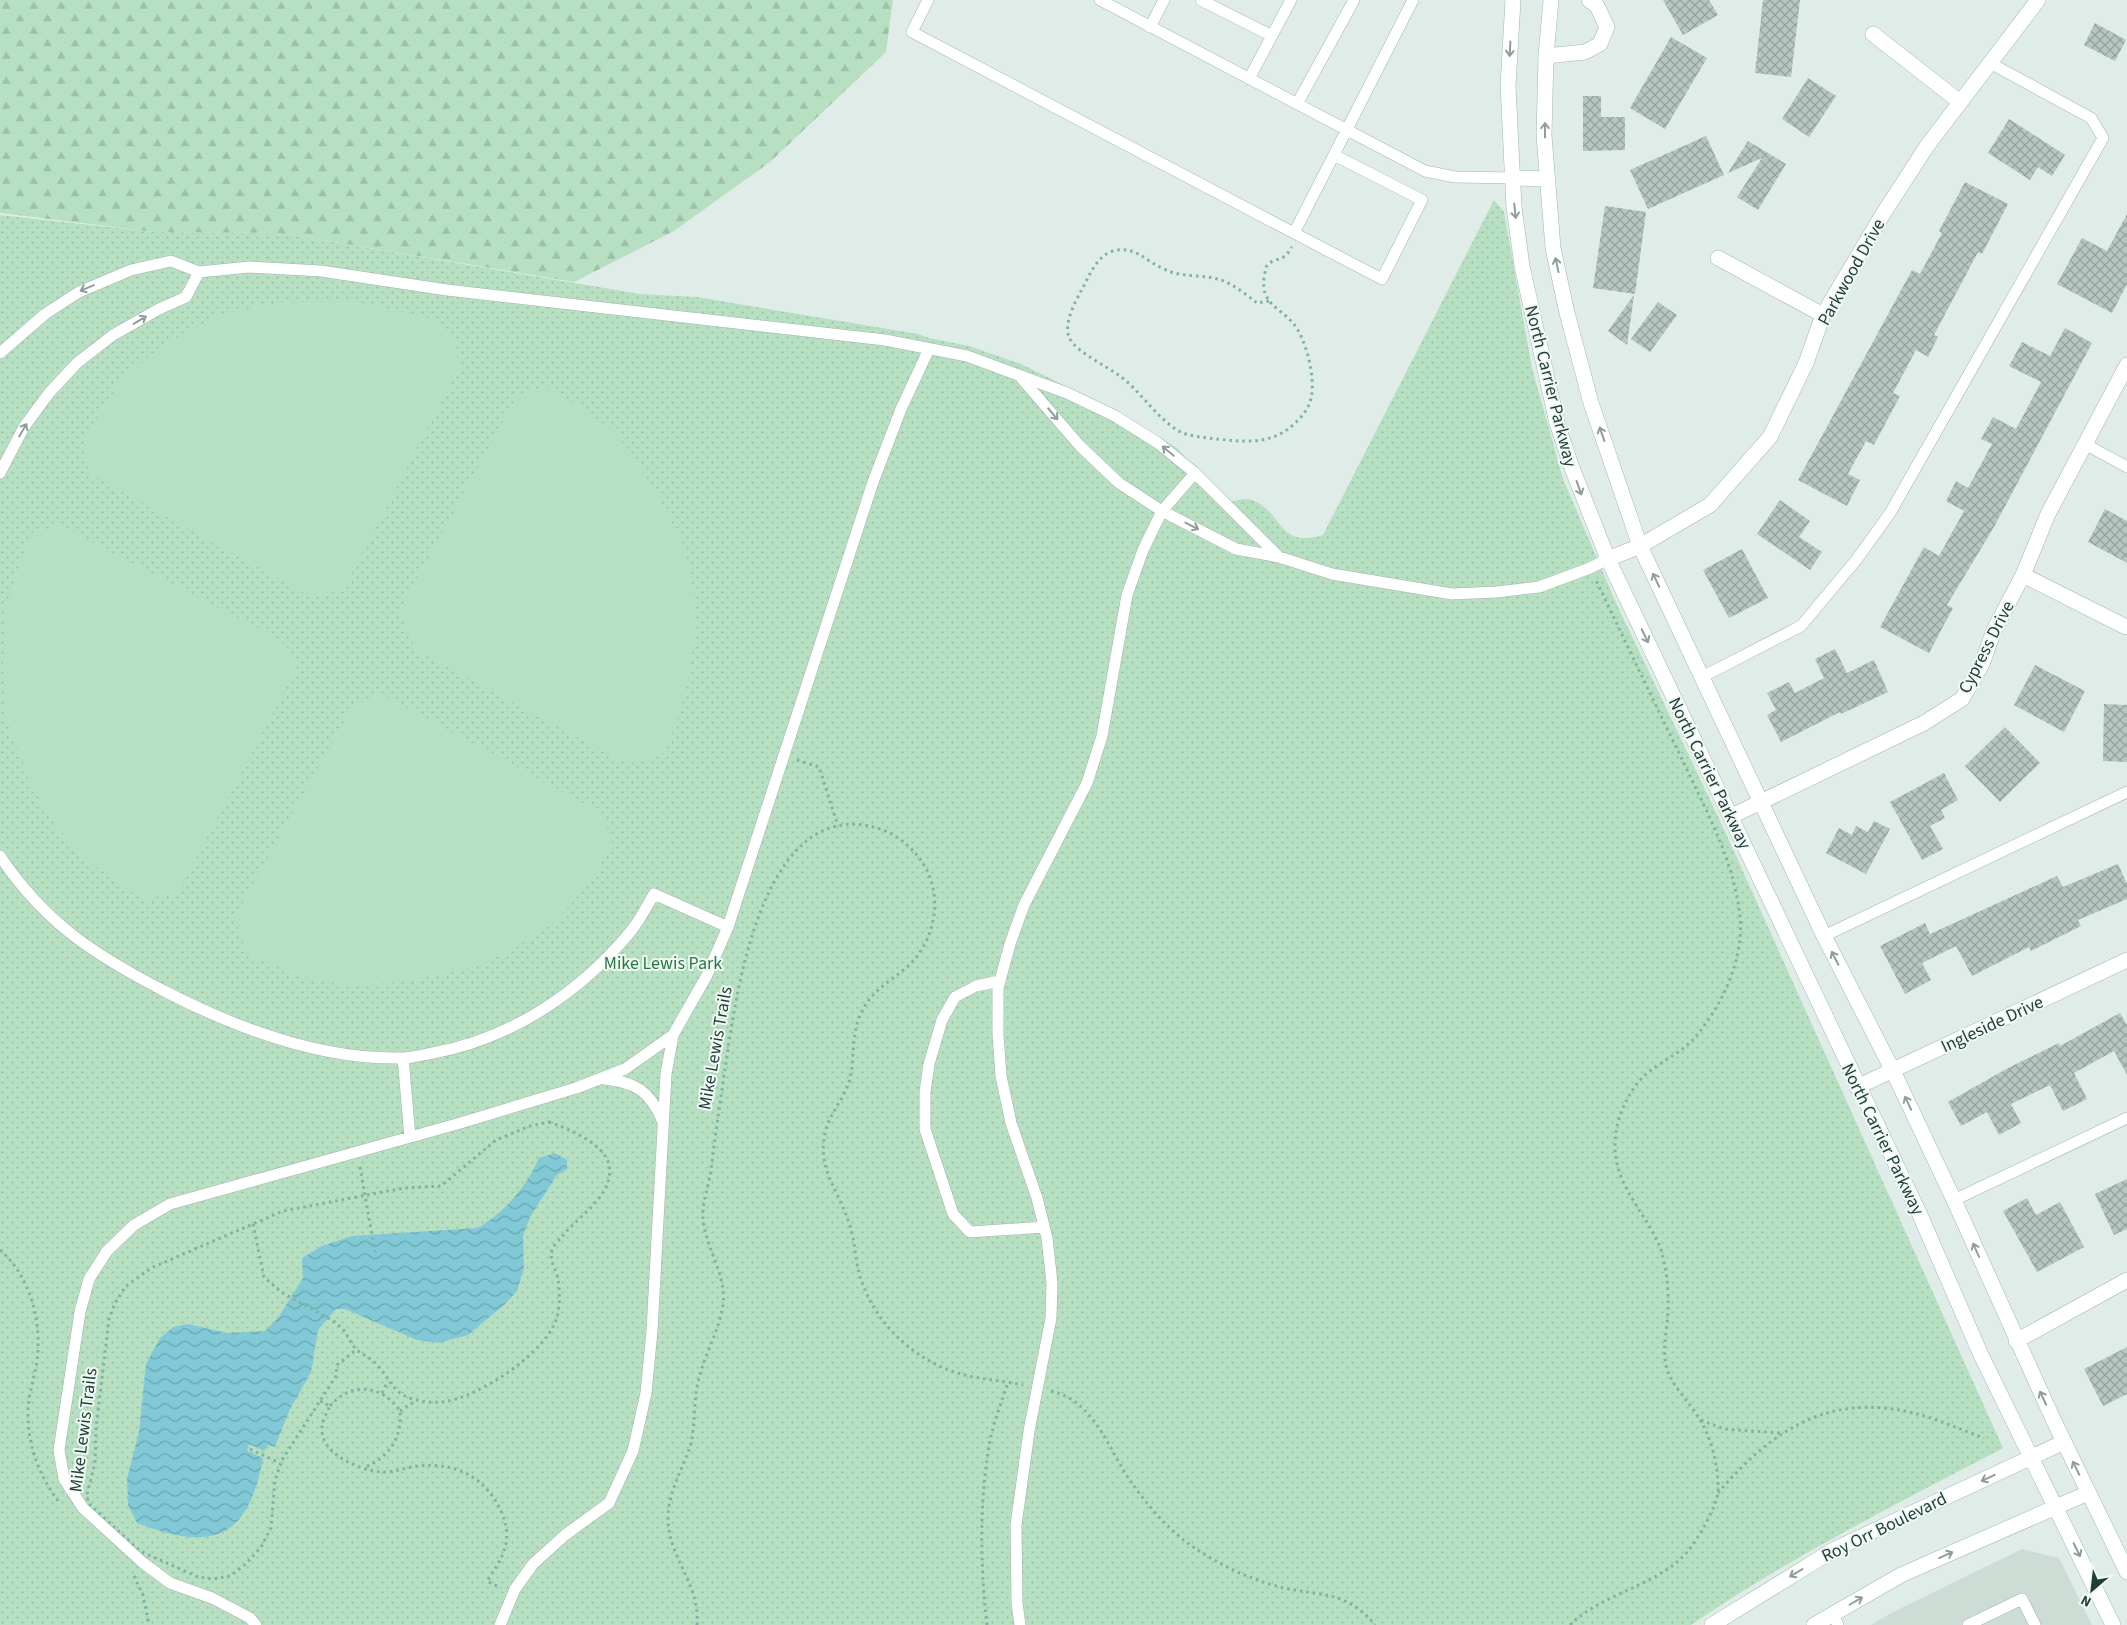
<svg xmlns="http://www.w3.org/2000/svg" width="2127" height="1625" font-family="'Source Sans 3',sans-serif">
<defs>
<pattern id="grass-dots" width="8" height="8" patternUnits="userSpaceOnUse" patternTransform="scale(1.25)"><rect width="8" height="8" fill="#b7e0c2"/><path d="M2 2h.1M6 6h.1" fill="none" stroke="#9dc1a7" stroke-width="1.8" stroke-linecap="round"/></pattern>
<pattern id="forest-firs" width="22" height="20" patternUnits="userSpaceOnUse" patternTransform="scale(1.25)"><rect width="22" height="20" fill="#b7e0c2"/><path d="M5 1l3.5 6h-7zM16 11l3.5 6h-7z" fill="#9dc1a7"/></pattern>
<pattern id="water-waves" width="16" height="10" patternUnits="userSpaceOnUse" patternTransform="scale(1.25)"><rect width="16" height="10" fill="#82c9d7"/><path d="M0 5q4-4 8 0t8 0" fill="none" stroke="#6aa5af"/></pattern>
<pattern id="building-cross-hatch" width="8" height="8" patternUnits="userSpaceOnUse" patternTransform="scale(1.25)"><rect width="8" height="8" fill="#b5c7c0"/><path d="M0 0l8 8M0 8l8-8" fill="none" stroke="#93a39d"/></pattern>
</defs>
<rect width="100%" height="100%" fill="#e0ece7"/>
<path fill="#cedcd6" d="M2022,1549L2059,1558L2092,1625H1871L1893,1612Z"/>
<path fill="url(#grass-dots)" d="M1494,200L1504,212L1532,368L1563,479L1617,605L1722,825L2003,1448C1897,1504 1790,1557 1691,1625H0V215L155,232L280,233L640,294L697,297L918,334L929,338L969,346L1021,364L1110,408L1177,448L1225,503C1232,502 1244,497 1252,500C1283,511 1277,549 1323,535Z"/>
<path fill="url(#forest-firs)" d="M0,0H893L886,52L770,162L674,231L574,282L280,233L155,232L0,213Z"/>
<path fill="#b7e0c2" d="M353,301L428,318L451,333L460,366L343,590L311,597L89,473L84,439L119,383L158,349L221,314L285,302Z
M548,387C569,400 603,420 619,438C641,464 658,495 673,525C677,533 682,541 685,549C703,617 693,689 664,753L627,764L416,650L399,612L518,394Z
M61,526L282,641L299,663L178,892L144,900L95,866L57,828L31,785L7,721L3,664L6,611L22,557L31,533Z
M380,693L603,814L613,845L586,886L557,920L516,947L478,966L401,982L353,985L302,977L246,954L235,917L352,707Z"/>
<path fill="url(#water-waves)" d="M555,1153L567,1160V1169L557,1175L530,1217L523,1236L524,1268L517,1291L505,1304L468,1335L438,1343L417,1340L345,1309H336L318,1330L311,1372L289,1411L275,1447L268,1445L264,1451L249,1444L247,1451L263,1458C248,1540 212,1552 137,1523L128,1505L127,1479L139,1432L146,1364L160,1338L173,1327L188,1324L227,1333L265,1331L278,1318L303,1278L302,1258L322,1246L352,1236L478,1228C504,1213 527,1186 539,1158Z"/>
<path fill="url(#building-cross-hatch)" d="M1663,0H1709L1718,15L1683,35Z
M1763,0H1800L1791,77L1755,73Z
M2095,23L2126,40L2115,61L2084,45Z
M1671,37L1707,58L1665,129L1630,108Z
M1808,78L1836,96L1809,137L1782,119Z
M1583,96H1601V117H1625V150L1583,151Z
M2009,119L2065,155L2052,176L2038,167L2030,180L1988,153Z
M1706,136L1724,175L1648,209L1630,170Z
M1748,141L1786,164L1758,210L1737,197L1762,158L1728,173Z
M1965,182L2008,204L1982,254L1978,252L1934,335L1938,337L1928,357L1916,350L1893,393L1900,396L1874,445L1866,441L1848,474L1860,480L1847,506L1798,480L1912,270L1920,274L1942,233L1939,231Z
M1605,206L1646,212L1635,294L1593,288Z
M2127,214V284L2112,313L2057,284L2082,238L2107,251Z
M1634,295L1627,345L1608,331Z
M1658,302L1677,315L1650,352L1631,339Z
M2065,328L2092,343L1994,527L1947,605L1953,608L1929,653L1880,627L1924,547L1939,556L1964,511L1946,501L1956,481L1968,488L1992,444L1981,439L1993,417L2016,429L2041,382L2009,366L2022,342L2050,356Z
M1780,500L1810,521L1799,537L1822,552L1810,570L1757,534Z
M2105,509L2127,521V563L2088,542Z
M1742,549L1768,598L1729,618L1703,570Z
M1835,649L1847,673L1874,660L1888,692L1841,714L1840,712L1781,742L1767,715L1776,710L1767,693L1789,682L1795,693L1824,678L1815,659Z
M2035,665L2085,691L2064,732L2014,705Z
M2104,704L2127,705V762L2103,761Z
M2005,727L2040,763L2000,802L1965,766Z
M1944,773L1958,800L1941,810L1945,818L1930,826L1943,849L1922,860L1890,802Z
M1874,821L1890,829L1866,874L1826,853L1839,828L1852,835L1856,826L1868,832Z
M2118,864L2127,884V899L2078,920L2081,926L2031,951L2029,947L1972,976L1956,946L1922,963L1931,980L1905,994L1880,946L1925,923L1930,934L2057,876L2063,887Z
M2120,1013L2127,1025V1075L2114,1051L2074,1073L2087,1099L2063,1111L2050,1085L2011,1104L2021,1123L1999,1135L1987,1112L1961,1126L1948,1102L2008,1068L2059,1043L2060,1046Z
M2127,1179V1229L2114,1235L2095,1194Z
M2027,1198L2036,1215L2060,1202L2084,1247L2037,1272L2003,1211Z
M2127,1347V1394L2103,1406L2084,1369Z"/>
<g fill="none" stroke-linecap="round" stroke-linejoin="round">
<g stroke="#a2b4ae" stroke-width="12">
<path id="lane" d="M928,0L912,32L1294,233
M1100,0L1425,171L1455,177L1513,178
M1201,0L1272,36
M1150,27L1164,0
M1249,79L1291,0
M1297,104L1354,0
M1334,155L1422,200L1382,279L1294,233L1413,0
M0,353L45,314L79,292L131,270L171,261L199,272L249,267L321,271L447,290L885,340L967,356L1067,393L1115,416L1158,443L1195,473L1279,557
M1022,379L1080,446L1119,483L1162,511L1236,549L1279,557L1332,574L1452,594L1497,592L1539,587L1590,568L1608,559
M2085,444L2127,467
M0,473L24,427L49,393L77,363L113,335L159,309L186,297L199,272
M1702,677L1801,626L1857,559L1890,513L2103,138L2091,118L1990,63
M0,856C46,925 98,957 170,994C241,1030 322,1060 402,1058C412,1058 423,1055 433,1053C511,1039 581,992 631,931C640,920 647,906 654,894L728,927
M1824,936L2127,792
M1000,981L976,986L955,997L942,1020L929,1064L925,1092V1129L953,1214L970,1232L1044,1227
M403,1058L410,1137
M604,1079C635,1082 650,1091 662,1120
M1954,1200L2127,1118
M1833,1614L1838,1625
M256,1625L250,1618L212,1598L170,1583L142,1562L83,1508L64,1479L59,1450L80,1312L89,1279L107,1251L134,1225L170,1204L457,1124L576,1088L625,1069L673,1035
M500,1625L515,1589L533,1564L565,1535L609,1503L633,1451L646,1393L652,1331L666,1074L673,1035L706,977L728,927L873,482L901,409L929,349
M1020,1625L1017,1603L1016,1525L1029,1431L1051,1318L1052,1283L1047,1238L1037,1198L1011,1123L1001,1076L998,1035V988L1010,944L1024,905L1087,783L1102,736L1127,595L1143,550L1162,511L1195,473
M1968,1625L2022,1599L2035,1625"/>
</g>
<g stroke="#a2b4ae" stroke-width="16">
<path id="street" d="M1873,34L1960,102
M1546,56L1585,52L1600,44L1607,27L1597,6L1589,0
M1718,258L1823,315
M1608,559L1640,546L1710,505L1770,437L1806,363L1823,315L1883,214L1927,146L2038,0
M2023,575L2126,627
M1732,816L1924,723L1962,699L1982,664L1994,630L2023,575L2048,514L2127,365
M1857,1087L2127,960
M2016,1341L2127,1280"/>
</g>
<g stroke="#9db9b0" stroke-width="16">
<path id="secondary" d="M1513,0L1508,86L1514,207L1522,266L1557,423L1572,468L1608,559L1920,1215L1981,1355L2113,1625
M1551,0L1546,56L1544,135L1553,248L1567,313L1591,403L1640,546L1824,936L1893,1071L1954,1200L2053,1419L2127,1572
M1513,178L1548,179
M1712,1625L1835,1549L2064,1442
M1814,1625L1901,1575L2088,1493"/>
</g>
<path stroke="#7db3a3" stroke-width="3" stroke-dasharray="2.5 4" stroke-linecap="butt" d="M1269,301L1257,303C1248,296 1237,287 1226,282C1207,273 1183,279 1164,269C1145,261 1135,245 1113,251C1096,256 1089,277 1081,291C1074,304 1064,323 1069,337C1075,352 1107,366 1120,376C1140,391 1153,413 1174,428C1186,437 1202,437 1217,439C1245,442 1273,445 1295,423C1302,417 1309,408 1311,398C1316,379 1306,338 1293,323C1279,307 1261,304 1264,278C1265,275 1265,270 1266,267C1270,260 1280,260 1285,256C1288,254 1290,249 1292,247
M797,760L819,767L838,826
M549,1122C567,1128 605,1144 609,1165C615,1196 577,1216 561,1238C558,1241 553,1246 552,1250C549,1261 556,1269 558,1279C560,1291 560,1305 557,1317C547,1353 478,1398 442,1402C430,1403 415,1401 405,1396C392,1389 389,1379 380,1368C373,1360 365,1355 356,1350L337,1365L336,1376L282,1460L275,1480L271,1528L261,1547L246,1564L230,1576L213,1579L198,1577L140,1551L88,1503L87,1494L95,1463L96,1428L109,1319L115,1303L126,1286L151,1268L283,1211L404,1188L441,1186L496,1140L530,1126Z
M360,1167L375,1252
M253,1224L264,1277L281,1292L335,1322L343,1329L356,1350
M0,1250C31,1277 42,1322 37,1361C34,1380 27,1398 28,1418C29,1449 40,1477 59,1502
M1051,1391C1095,1401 1108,1449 1131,1482C1145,1502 1165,1526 1185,1541C1213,1562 1246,1578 1280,1587C1320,1597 1345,1589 1375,1625
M382,1393L388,1381
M320,1401L330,1406C327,1413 322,1420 322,1428C320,1454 360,1470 381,1472C393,1473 406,1467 418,1466C456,1462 485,1477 501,1511C514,1539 503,1558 487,1581L501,1588
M330,1406C350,1382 382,1384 400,1411C402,1437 390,1457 365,1467
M400,1411L417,1400
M1701,1420L1724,1429L1780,1433
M250,1449L280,1463
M1718,1493C1764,1439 1817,1398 1893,1409C1924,1413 1954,1427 1984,1438
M134,1576L143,1595L149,1625
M697,1625C700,1582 667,1557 668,1516C669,1491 682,1470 690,1447C696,1426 693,1403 698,1382C704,1355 719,1332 723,1305C727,1274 705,1248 703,1218C702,1202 709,1186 711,1170C716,1129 722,1089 728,1049C739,976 768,796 877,828C902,835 926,859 932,884C940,912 930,946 908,966C888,984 870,990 859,1018C851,1039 855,1061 849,1082C844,1098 832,1111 827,1126C814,1168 839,1189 850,1226C856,1245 855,1264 862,1282C876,1323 911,1356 951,1371C974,1379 1000,1380 1023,1385
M987,1625C980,1563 979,1503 990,1441C994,1421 1002,1401 1008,1382
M1570,1625C1606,1590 1663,1586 1692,1546C1701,1533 1717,1506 1718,1491C1719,1469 1712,1439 1700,1420C1690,1402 1673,1388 1667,1369C1661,1349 1668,1328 1668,1308C1669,1288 1666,1265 1660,1247C1646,1213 1616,1187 1615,1148C1614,1123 1626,1094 1644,1076C1660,1061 1683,1053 1697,1035C1723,1003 1744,959 1740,917C1734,859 1705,809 1681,757C1652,698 1624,639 1596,580"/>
<use href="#lane" stroke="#fff" stroke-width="11"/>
<use href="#street" stroke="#fff" stroke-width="15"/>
<use href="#secondary" stroke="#fff" stroke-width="15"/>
</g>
<defs><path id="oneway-shaft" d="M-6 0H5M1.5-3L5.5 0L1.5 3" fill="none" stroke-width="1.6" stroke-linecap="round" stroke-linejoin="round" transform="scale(1.25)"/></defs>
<g stroke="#8f9e9a">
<use href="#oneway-shaft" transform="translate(1510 49) rotate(93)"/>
<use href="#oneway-shaft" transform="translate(1545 130) rotate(-90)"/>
<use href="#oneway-shaft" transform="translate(1515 211) rotate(84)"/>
<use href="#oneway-shaft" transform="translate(1557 265) rotate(-102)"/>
<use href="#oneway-shaft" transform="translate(87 288) rotate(157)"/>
<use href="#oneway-shaft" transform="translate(140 320) rotate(-31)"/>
<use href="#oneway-shaft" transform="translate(1053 414) rotate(50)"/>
<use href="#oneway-shaft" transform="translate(23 430) rotate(-60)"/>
<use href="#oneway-shaft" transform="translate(1602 434) rotate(-109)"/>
<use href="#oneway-shaft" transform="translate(1168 451) rotate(-140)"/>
<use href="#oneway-shaft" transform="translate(1579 488) rotate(70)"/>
<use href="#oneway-shaft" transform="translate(1192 526) rotate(27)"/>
<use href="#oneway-shaft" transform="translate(1656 580) rotate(-115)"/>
<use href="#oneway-shaft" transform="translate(1645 636) rotate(64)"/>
<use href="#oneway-shaft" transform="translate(1835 958) rotate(-117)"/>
<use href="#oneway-shaft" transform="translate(1908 1103) rotate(-115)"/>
<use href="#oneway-shaft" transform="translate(1976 1250) rotate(-114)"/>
<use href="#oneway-shaft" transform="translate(2043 1398) rotate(-115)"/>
<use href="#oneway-shaft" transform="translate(2076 1468) rotate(-116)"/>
<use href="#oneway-shaft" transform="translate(1988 1478) rotate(155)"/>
<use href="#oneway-shaft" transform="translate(2077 1550) rotate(64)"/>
<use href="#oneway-shaft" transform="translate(1946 1555) rotate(-24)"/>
<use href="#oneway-shaft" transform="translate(1796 1573) rotate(149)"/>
<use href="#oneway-shaft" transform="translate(1856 1601) rotate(-30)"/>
</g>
<g text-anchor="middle" stroke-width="4" stroke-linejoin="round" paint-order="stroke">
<g font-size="18" fill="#1f3e36" stroke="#f1f9f5">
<text transform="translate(1851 272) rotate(-61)" y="6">Parkwood Drive</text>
<text transform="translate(1551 386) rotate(76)" y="6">North Carrier Parkway</text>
<text transform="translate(1986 647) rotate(-63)" y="6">Cypress Drive</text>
<text transform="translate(1710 773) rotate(64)" y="6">North Carrier Parkway</text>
<text transform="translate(1992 1024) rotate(-25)" y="6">Ingleside Drive</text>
<text transform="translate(715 1048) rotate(-80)" y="6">Mike Lewis Trails</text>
<text transform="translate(1883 1139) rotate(64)" y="6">North Carrier Parkway</text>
<text transform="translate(83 1430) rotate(-83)" y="6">Mike Lewis Trails</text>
<text transform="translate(1884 1527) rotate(-26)" y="6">Roy Orr Boulevard</text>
</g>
<g font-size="18" fill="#257947" stroke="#f1f9f5">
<text x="663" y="969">Mike Lewis Park</text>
</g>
</g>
<g transform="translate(2092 1590) rotate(208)" stroke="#f1f9f5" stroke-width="4" paint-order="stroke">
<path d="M0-4L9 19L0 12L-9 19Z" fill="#1f3e36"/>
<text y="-8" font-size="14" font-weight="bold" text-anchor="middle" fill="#1f3e36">N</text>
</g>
</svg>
